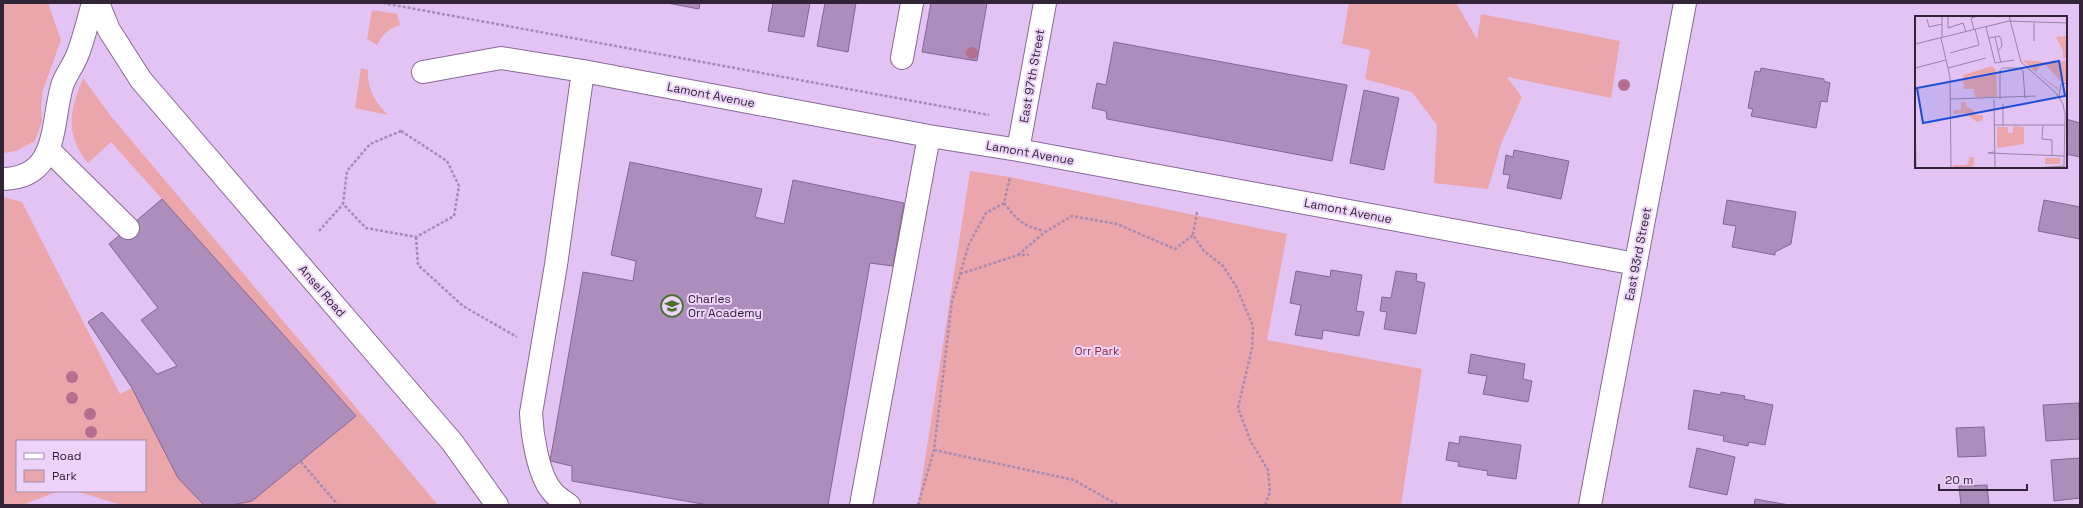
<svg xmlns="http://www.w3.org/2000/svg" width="2083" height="508" font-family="'Space Grotesk',sans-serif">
<rect width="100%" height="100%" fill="#e3c3f4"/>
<path fill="#eba6ab" d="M3,3H48L61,40L43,90L41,107L42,121L35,141L16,151L3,153Z
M1349,3H1456L1477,39L1481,14L1620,41L1611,98L1507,77L1522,97L1501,144L1488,189L1434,183L1437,125L1412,92L1365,79L1370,50L1342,44Z
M372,10L397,14L400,25C388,29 383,34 377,45L367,39Z
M361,68L368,70C367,89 375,102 388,115L355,108Z
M83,78L110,115L438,505H232L252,501L356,416L111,142L88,163C64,134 70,111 83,78Z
M970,171L1010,177L1287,234L1267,340L1422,369L1401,505H918Z
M3,197L22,202L120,394L132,388L178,478L204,505H122L75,491H145V441H17V491H59L22,505H3Z"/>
<path fill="#ac8dbb" stroke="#856793" d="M667,3H700L699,9Z
M773,3H810L804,37L768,31Z
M825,3H856L848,52L817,46Z
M931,3H987L977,61L922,52Z
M1114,42L1347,85L1332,161L1107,119L1106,111L1092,108L1097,83L1106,85Z
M1761,68L1824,79V81L1830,83L1827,102L1821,101L1816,128L1751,116L1753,109L1748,108L1755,71L1760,72Z
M1364,90L1399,98L1384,170L1350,163Z
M2066,119L2080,123V157L2066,154Z
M1514,150L1569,161L1561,199L1507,188L1510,175L1503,174L1506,155L1513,157Z
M630,162L762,189L755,217L784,224L793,180L904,203L893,266L870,263L828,505H708L572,481V466L550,461L583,272L633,281L636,261L611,255Z
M162,199L356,416L252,501L232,505H204L178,478L132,388L88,322L102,312L157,374L177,366L141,320L158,308L109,244Z
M1727,200L1796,212L1791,244L1775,252V255L1732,247L1736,226L1723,224Z
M2044,200L2080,207V239L2038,231Z
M1331,270L1362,275L1356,311L1364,312L1359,336L1323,330L1322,339L1295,335L1301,305L1290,303L1296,271L1330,277Z
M1396,271L1417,274L1416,281L1425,283L1416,334L1384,329L1387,312L1380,311L1382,297L1391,298Z
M1471,354L1525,364L1523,379L1532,381L1528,402L1483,394L1487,376L1468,373Z
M1694,390L1721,395V392L1745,396L1744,399L1773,405L1765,445L1749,442L1748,446L1723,441L1724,436L1688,429Z
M2079,403L2080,439L2046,441L2043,405Z
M1984,427L1986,456L1958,457L1956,428Z
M1460,436L1521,445L1516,479L1487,475L1488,471L1458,466L1459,462L1446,460L1449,442L1459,444Z
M1697,448L1735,457L1727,495L1689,487Z
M2080,458V498L2054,501L2051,460Z
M1987,485L1989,505H1961L1959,486Z
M1755,499L1789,505H1754Z"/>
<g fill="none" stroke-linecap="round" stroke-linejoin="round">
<g stroke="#876996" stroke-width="24">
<path id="minor" d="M98,3L109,30L141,80L452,442L497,505
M902,58L912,3
M423,72L501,58L583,71L929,136L1018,150L1636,264
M49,150L128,228
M1018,150L1045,3
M3,179C59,178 51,124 62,86C65,76 73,66 77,56C84,39 88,20 93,3
M569,505C564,501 556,497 552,491C538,475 532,434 531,413L556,265L583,71
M861,505L929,136
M1590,505L1685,3"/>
</g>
<path stroke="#a68cb3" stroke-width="2.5" stroke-dasharray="3 2" stroke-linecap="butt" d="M383,3L989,115
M401,131L447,161L459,186L454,216L416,237L366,228L343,204L347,171L370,144Z
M1004,203C1018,221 1022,225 1044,231
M1197,212L1193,235L1204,251L1223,266L1236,286L1253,326L1252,348L1238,408L1251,442L1268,470L1270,492L1265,505
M319,231L343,204
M416,237L418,265L463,306L517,337
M1018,255L1045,232L1072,216L1117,224L1175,249L1193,235
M960,274L1018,255H1029
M934,450L1074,480L1118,505
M301,462L338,505
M918,505L934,450L952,301L969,244L986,213L1004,203L1010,177"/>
<use href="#minor" stroke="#fff" stroke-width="22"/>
</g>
<g fill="#b46f8f">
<circle cx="972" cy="53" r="6"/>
<circle cx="1624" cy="85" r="6"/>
<circle cx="72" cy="377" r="6"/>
<circle cx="72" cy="398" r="6"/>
<circle cx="90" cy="414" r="6"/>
<circle cx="91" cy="432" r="6"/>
</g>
<defs>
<g id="school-ring" transform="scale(1.15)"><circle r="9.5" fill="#edd3fa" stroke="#476f2a" stroke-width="1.5"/><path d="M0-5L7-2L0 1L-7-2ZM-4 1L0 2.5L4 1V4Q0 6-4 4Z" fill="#476f2a"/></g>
</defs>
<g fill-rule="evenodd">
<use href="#school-ring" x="672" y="306"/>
</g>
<g text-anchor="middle" stroke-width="4" stroke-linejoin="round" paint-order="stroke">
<g font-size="12" fill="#312437" stroke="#edd3fa">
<text transform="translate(1032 76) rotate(-80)" y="4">East 97th Street</text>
<text transform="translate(711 95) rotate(11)" y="4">Lamont Avenue</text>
<text transform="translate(1030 153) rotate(10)" y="4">Lamont Avenue</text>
<text transform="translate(1348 211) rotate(11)" y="4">Lamont Avenue</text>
<text transform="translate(1638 254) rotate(-79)" y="4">East 93rd Street</text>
<text transform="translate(322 291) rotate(49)" y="4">Ansel Road</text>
</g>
<g font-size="12" fill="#312437" stroke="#edd3fa" text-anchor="start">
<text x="688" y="303">Charles<tspan x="688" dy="14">Orr Academy</tspan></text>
</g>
<g font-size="12" fill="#8d2b3c" stroke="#edd3fa">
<text x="1097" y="355">Orr Park</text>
</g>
</g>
<g transform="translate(1915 16)">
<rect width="152" height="152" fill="#e3c3f4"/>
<path d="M152,20V42H148V35L141,21ZM108,44L139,47L152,44V66H146L130,48L125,50L121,56L141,71L142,70L144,75L113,50ZM77,50L81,54L82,81H60L59,73H49L48,59ZM46,86H50L51,90L58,94L59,99H68V104L62,106L49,97L39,98V94H46ZM98,110L109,111V128L82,132V111H93V117H98ZM55,141H59V149L56,151L38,152V149H52ZM130,142H145V148H130Z" fill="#eba6ab"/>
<path fill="none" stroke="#9c83a8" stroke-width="1" d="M27,0V21M33,0V12L48,7L51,16M94,0L106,46L141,77L148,88L150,98L149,152M12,3L14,11L27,8M119,7V25M71,11L80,47L99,44M59,14L56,2L63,0M80,21L84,20L86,23L87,30L83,35M26,22L35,61L36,152M74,22L80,21L86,47M0,28L94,5L152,7M35,37L64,29L60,13M0,52L31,44M33,52L71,42M144,80L146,68L152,67M35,83L121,80M79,83L80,152M85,83V54L88,52H104L108,55L110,82M88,88V109M0,90L1,152M79,109H150M128,109L127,123L137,124V140M79,136L73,137L149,140M120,152L149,150"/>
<path fill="#1d4ed8" fill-opacity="0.15" stroke="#1d4ed8" stroke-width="2" d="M144,45L150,80L8,107L2,72Z"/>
<rect width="152" height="152" fill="none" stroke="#312437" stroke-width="2"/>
</g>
<rect width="2083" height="508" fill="none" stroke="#312437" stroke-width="8"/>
<rect x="16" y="440" width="130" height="52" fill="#edd3fa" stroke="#a28dac"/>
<rect x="24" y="453" width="20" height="6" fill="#ffffff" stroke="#a28dac"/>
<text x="52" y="460" font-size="12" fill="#312437">Road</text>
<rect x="24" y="470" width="20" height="12" fill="#eba6ab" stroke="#a28dac"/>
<text x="52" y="480" font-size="12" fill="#312437">Park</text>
<path d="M1939 484v6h88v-6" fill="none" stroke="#312437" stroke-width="2"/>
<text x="1945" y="484" font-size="12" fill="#312437" stroke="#edd3fa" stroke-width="3" paint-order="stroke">20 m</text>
</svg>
